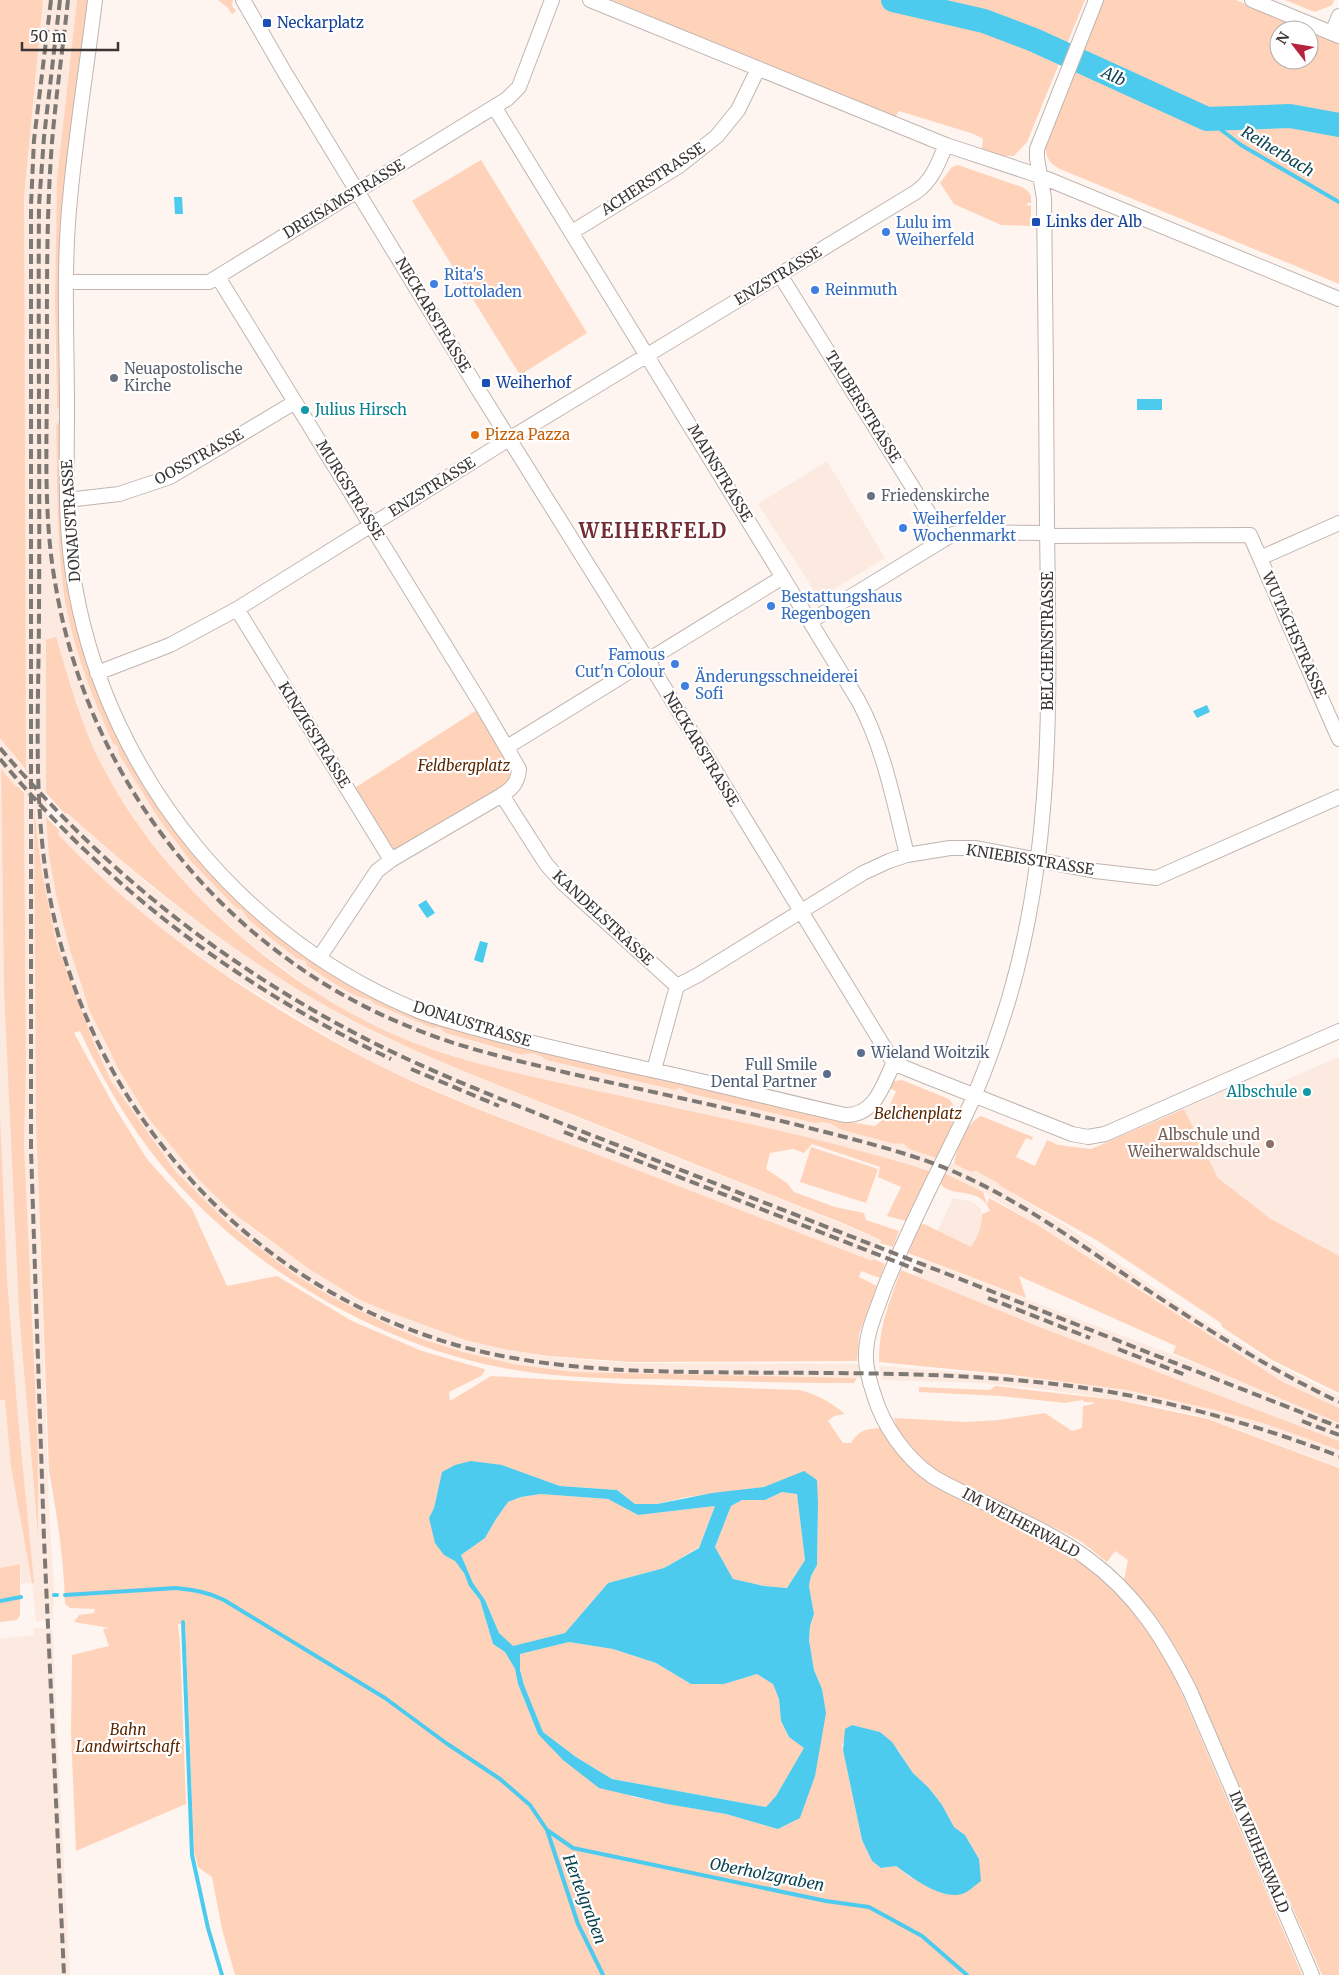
<svg xmlns="http://www.w3.org/2000/svg" width="1339" height="1975" font-family="Merriweather,serif">
<rect width="100%" height="100%" fill="#fff5f0"/>
<path fill="#fce9df" d="M43,0H77L57,178L56,231L55,359L57,407L60,412V422L56,427L61,573L65,597L73,637L120,756L159,819L190,860L237,908L241,909L248,919L306,961L308,966L362,998L369,999L474,1042L522,1055L528,1053L542,1056L546,1060L675,1090L680,1088L688,1093L815,1123L821,1121L835,1125L839,1129L895,1144L899,1143L904,1144L909,1149L936,1158L929,1171L832,1144L535,1078L470,1061L403,1039L360,1019L318,994L244,939L207,905L174,870L140,827L104,771L84,726L56,638L46,640V793L49,856L56,895L79,980L90,1012L105,1044L149,1118L199,1180L251,1228L309,1269L360,1300L464,1340L548,1357L630,1363L859,1364L861,1378L573,1372L513,1364L463,1352L422,1339L393,1327L332,1297L294,1274L233,1228L176,1172L111,1081L94,1043L57,945L42,873L35,814L38,1185L49,1508L54,1589L53,1620L36,1621L32,1583L21,1584L20,1564L0,1568V738L23,768L18,774L23,781L16,787L1,770L4,992L19,1313L37,1525L24,1145L26,1069L24,793L26,722L23,389L24,197Z
M827,461L885,558L819,598L758,504Z
M66,813L150,886L196,920L314,999L402,1044L474,1076L881,1240L874,1259L872,1262L462,1102L375,1064L342,1045L225,974L161,928L116,891L78,856L58,834L65,826L60,819Z
M1339,1057V1256L1271,1219L1218,1178L1184,1109L1231,1088L1251,1095Z
M949,1162L971,1172L976,1171L998,1183L1000,1186L1066,1226L1190,1313L1275,1364L1339,1396V1408L1283,1382L1036,1224L983,1192L944,1173Z
M953,1198L973,1202L981,1209L982,1223L977,1237L971,1247L937,1232Z
M921,1259L1207,1368L1339,1423V1441L1041,1327L914,1276Z
M879,1366L1036,1378L1127,1390L1211,1409L1266,1424L1339,1450V1467L1208,1418L1155,1405L1035,1388L981,1383L882,1380Z
M34,1628L50,1629L53,1630L57,1734L70,1975H0V1639L34,1635Z"/>
<path fill="#ffd2ba" fill-rule="evenodd" d="M0,0H43L24,197L26,770L0,738Z
M77,0H88L61,425L87,658L95,685L132,764L147,790L165,816L230,892L398,1006L843,1121L875,1126L885,1117L896,1091L886,1087L888,1082L902,1080L949,1099L954,1106L956,1116L936,1158L909,1149L904,1144L899,1143L895,1144L839,1129C833,1123 823,1121 815,1123L688,1093L680,1088L675,1090L546,1060C540,1054 530,1052 522,1055L446,1033L438,1027L433,1028L375,1004L369,999C351,998 324,975 307,966L306,961L296,958L272,939L248,919L241,909H237L190,860L159,819L120,756L117,746L113,743C92,696 72,646 64,594C56,539 58,483 56,426C61,420 62,414 57,407L55,301L57,178Z
M218,0H233L232,6L236,11L232,14L228,8Z
M612,0H1085L1027,142L1014,156H1002L982,149L983,139L974,134L899,111L894,119Z
M1103,0H1236L1307,30H1279V60H1309V31L1339,43V284L1060,169C1049,163 1044,156 1046,143Z
M1285,0H1334L1332,5L1315,12Z
M481,160L587,333L520,375L412,201Z
M958,165L1022,187C1029,191 1032,194 1031,203H1027L1028,206L1031,205V226L1001,225L954,204L940,183L952,167Z
M56,637C70,682 82,730 105,771C165,884 284,989 402,1038C463,1063 529,1076 593,1090C705,1115 819,1136 929,1171L906,1221L887,1216L901,1187L878,1177L880,1167L812,1144L804,1153L793,1149L770,1153L766,1169L787,1183L794,1192L835,1207L864,1213L866,1220L899,1231L893,1247L880,1243L881,1240L840,1222C753,1188 667,1153 581,1118C490,1082 399,1048 314,999C225,947 144,882 67,813L65,814L46,793V640Z
M477,710L512,770L509,780L498,791L394,853L353,789Z
M1,769L16,787L18,786L24,793L26,1069L24,1145L38,1452V1535L19,1313L4,992Z
M34,808L42,873L57,945L94,1043L111,1081L176,1172L233,1228L294,1274L332,1297L393,1327L422,1339L463,1352L513,1364L573,1372L857,1378L854,1383H819C766,1382 713,1381 660,1379C612,1379 563,1378 515,1370C391,1350 261,1276 177,1183C139,1142 103,1082 80,1031L74,1033L114,1106L147,1159L192,1209L227,1286L277,1276L352,1321L422,1351L484,1369L485,1371L481,1376L449,1392L450,1401L491,1376L628,1384L800,1390C818,1395 831,1402 845,1414L834,1416L828,1421L843,1443H851C859,1430 866,1429 880,1428C892,1445 904,1461 920,1474C929,1482 942,1487 953,1493C988,1513 1026,1529 1061,1549C1107,1574 1141,1617 1168,1661L1302,1975H235L222,1929L212,1877L198,1867L194,1852L185,1621L178,1625L180,1642L186,1804L76,1851L71,1733L72,1655L109,1646L103,1629L110,1628L74,1622L79,1615L94,1613L95,1609L70,1608L65,1604C64,1560 57,1515 49,1471L36,1120ZM502,1465L560,1486L617,1490L635,1504H657L687,1497L764,1487L781,1481L818,1504L817,1565L811,1576L809,1586L814,1614L810,1626L809,1640L814,1670L822,1689L800,1818L778,1829L726,1814L633,1797L538,1734L518,1684L515,1669L505,1652L493,1644L480,1600L469,1586L464,1573L455,1561L429,1518L434,1508L442,1472ZM852,1725L880,1732L898,1750L913,1773L929,1788L942,1805L954,1827L965,1835L979,1859L911,1878L896,1866L881,1868L872,1861L862,1840L843,1750L842,1745Z
M46,817L60,831L58,834C143,926 262,1005 374,1063C446,1099 523,1126 598,1155C689,1190 781,1226 872,1261L874,1259L885,1264L880,1278L861,1271L859,1277L877,1286L859,1334L857,1361L630,1362L548,1356L504,1349L465,1340L389,1312L360,1300L309,1269L233,1213L199,1180L149,1119L119,1070L90,1012L70,950L56,895L49,856Z
M1184,1109L1218,1178L1271,1219L1339,1256V1393L1272,1360L1222,1327L1221,1323L1098,1241L1000,1186L998,1183L976,1171L971,1172L954,1164C957,1148 965,1124 981,1116L1033,1137L1032,1140L1026,1138L1016,1157L1035,1166L1047,1140L1058,1145L1091,1149Z
M0,1114L7,1280L18,1418L34,1583H32L11,1466L5,1400H0Z
M811,1147L878,1169L866,1203L800,1182Z
M944,1173L983,1192L987,1204L989,1198L1036,1224L1283,1382L1339,1408V1423L1173,1353L1176,1346L1019,1276L1026,1298L908,1253L920,1225L924,1224L971,1247C978,1236 982,1227 982,1214L990,1211C979,1183 949,1201 939,1181Z
M901,1270L1040,1327L1339,1441V1450L1266,1424L1211,1409L1127,1390L1012,1375L879,1362C879,1326 889,1303 901,1270Z
M995,1386L1118,1400L1208,1419L1339,1468V1975H1322L1193,1680L1176,1648L1158,1620L1124,1580L1128,1560L1115,1551L1107,1562C1096,1554 1085,1543 1073,1537C1022,1509 910,1479 894,1418L966,1422L999,1420L1045,1413L1072,1431L1082,1428L1083,1406L1093,1404L1094,1402H1084L1083,1400L1065,1403L1000,1396L919,1392V1387L990,1390Z
M782,1492L797,1493L805,1560L787,1588L764,1586L733,1579L715,1547L731,1506L742,1500H765Z
M541,1494L608,1499L638,1515L715,1506L699,1547L664,1568L608,1583L565,1633L513,1647L499,1633L485,1600L473,1583L461,1555L485,1538L496,1519L508,1502L521,1497Z
M20,1564V1615L17,1620L0,1622V1568Z
M569,1642L613,1649L656,1663L691,1684H724L757,1674L773,1684L779,1699L781,1721L789,1737L805,1748L776,1796L766,1807L612,1779L576,1757L543,1732L524,1685L520,1670V1654Z"/>
<path fill="#4ccbee" fill-rule="evenodd" d="M174,197H182L183,214H175Z
M1137,399H1162V410H1137Z
M1207,705L1210,712L1197,718L1193,711Z
M426,900L435,913L427,918L418,905Z
M480,941L488,943L483,963L474,960Z
M471,1461L502,1465L560,1486L617,1490L635,1504H657L712,1493L764,1487L804,1471L817,1480L818,1504L817,1565L811,1576L809,1586L814,1614L810,1626L809,1640L814,1670L822,1689L826,1713L815,1776L800,1818L778,1829L726,1814L667,1804L599,1788L563,1760L538,1734L518,1684L515,1669L505,1652L493,1644L480,1600L469,1586L464,1573L455,1561L444,1555L435,1543L429,1518L434,1508L442,1472L455,1465ZM782,1492L797,1494L805,1560L787,1588L764,1586L733,1579L715,1547L731,1506L742,1500H765ZM541,1494L608,1499L638,1515L715,1506L699,1548L664,1568L608,1583L565,1633L513,1646L499,1633L485,1600L473,1583L461,1555L485,1538L496,1519L508,1502L521,1497ZM569,1642L613,1649L656,1663L691,1684H724L757,1674L773,1684L779,1699L781,1721L789,1737L804,1748L776,1796L766,1807L612,1779L576,1757L543,1732L524,1685L520,1670V1654Z
M852,1725L880,1732L892,1742L913,1773L929,1788L942,1805L954,1827L965,1835L979,1859L981,1881C975,1885 969,1892 962,1894C942,1900 912,1878 896,1866L881,1868L872,1861L862,1840L843,1750L845,1729Z"/>
<g fill="none" stroke-linecap="round" stroke-linejoin="round">
<path stroke="#4ccbee" stroke-width="4" d="M1207,119L1241,145L1339,202
M54,1595H57
M65,1595L176,1588C194,1590 208,1592 224,1600L385,1698L446,1743L500,1779L530,1805L547,1830L578,1924L603,1975
M0,1601L21,1597
M183,1622L192,1855L208,1928L222,1975
M547,1830L573,1848L826,1901L869,1907L922,1936L967,1975"/>
<path stroke="#4ccbee" stroke-width="24" d="M893,0L984,21L1034,40L1207,119L1290,116L1339,125"/>
<g stroke="#c0b5af" stroke-width="16">
<path id="minor" d="M95,0C87,66 76,133 70,199C63,268 67,338 67,408C67,469 64,531 76,592C111,780 246,943 424,1013C444,1020 465,1025 486,1031C537,1045 589,1056 642,1068C710,1082 777,1100 845,1115C875,1116 883,1085 894,1062
M243,0L285,73L476,386L648,661L892,1060L898,1065L930,1078L1072,1134L1088,1137L1105,1134L1339,1031
M590,0L946,145L1040,176L1339,299
M1096,0L1037,149V158L1044,198C1046,308 1046,417 1047,527C1049,686 1055,840 1010,995C998,1035 984,1076 966,1114C938,1172 908,1229 884,1289C877,1310 866,1332 866,1354C865,1367 870,1383 874,1395C883,1426 906,1458 932,1476C946,1485 962,1492 977,1499C1015,1518 1055,1534 1088,1559C1136,1594 1164,1639 1190,1691L1312,1975
M1252,0L1339,36
M1332,33L1339,16
M495,108L858,700C884,748 894,802 907,855
M572,232L679,166L717,136L738,110L758,69
M780,275L945,539
M218,277L481,704L519,769C518,782 513,788 502,795L391,860L377,871L319,958
M67,282H209L507,99L519,87L552,0
M67,500L119,494L170,477L295,402
M1047,536L1250,535L1260,558L1339,523
M1260,558L1339,739
M237,609L391,860
M811,621L953,534L963,532L1047,533
M97,673L170,645L237,609L509,439L916,192C933,180 938,163 946,145
M507,747L783,577
M502,795L546,864L563,883L677,986
M654,1070L677,986L698,975L863,873L889,861L907,855L950,848H976L1095,871L1156,878L1339,797"/>
</g>
<use href="#minor" stroke="#fff" stroke-width="14"/>
<path stroke="#7e7875" stroke-width="4" stroke-dasharray="10 5" stroke-linecap="butt" d="M51,0L34,140L31,205V1150L44,1539L64,1975
M60,0L44,137L39,205C38,339 40,474 39,608C39,703 32,803 50,898C88,1099 232,1268 425,1335C489,1358 555,1366 623,1370C760,1376 899,1368 1036,1382C1140,1392 1241,1419 1339,1456
M68,0C63,47 56,95 52,142C46,219 47,296 47,373C47,443 43,514 55,582C87,780 223,952 410,1027C460,1048 515,1060 568,1073C643,1090 719,1106 794,1124C836,1135 879,1145 921,1159C1001,1186 1071,1238 1140,1285C1205,1328 1269,1369 1339,1402
M0,748C14,765 30,782 45,798C139,899 251,981 374,1043C434,1073 496,1097 558,1122L1339,1427
M0,759C106,887 241,989 391,1059
M411,1069L499,1106
M564,1132L925,1273
M988,1298L1090,1338
M1118,1349L1188,1376
M1302,1421L1339,1435"/>
</g>
<g fill="#1a4fb4" stroke="#fff" stroke-width="2">
<rect x="262" y="18" width="10" height="10" rx="2.5"/>
<rect x="1031" y="217" width="10" height="10" rx="2.5"/>
<rect x="481" y="378" width="10" height="10" rx="2.5"/>
</g>
<g fill="#3f7fe0" stroke="#fff" stroke-width="2">
<circle cx="886" cy="232" r="5"/>
<circle cx="434" cy="284" r="5"/>
<circle cx="815" cy="290" r="5"/>
<circle cx="903" cy="528" r="5"/>
<circle cx="771" cy="606" r="5"/>
<circle cx="675" cy="664" r="5"/>
<circle cx="685" cy="686" r="5"/>
</g>
<g fill="#6b7280" stroke="#fff" stroke-width="2">
<circle cx="114" cy="378" r="5"/>
<circle cx="871" cy="496" r="5"/>
</g>
<g fill="#0f9aa8" stroke="#fff" stroke-width="2">
<circle cx="305" cy="410" r="5"/>
<circle cx="1307" cy="1092" r="5"/>
</g>
<circle fill="#e8710a" stroke="#fff" stroke-width="2" cx="475" cy="435" r="5"/>
<g fill="#5c6f8a" stroke="#fff" stroke-width="2">
<circle cx="861" cy="1053" r="5"/>
<circle cx="827" cy="1074" r="5"/>
</g>
<circle fill="#8d6e63" stroke="#fff" stroke-width="2" cx="1270" cy="1144" r="5"/>
<g text-anchor="middle" stroke-width="4.5" stroke-linejoin="round" paint-order="stroke">
<g font-size="15" fill="#164399" stroke="#fff" text-anchor="start">
<text x="277" y="28">Neckarplatz</text>
<text x="1046" y="227">Links der Alb</text>
<text x="496" y="388">Weiherhof</text>
</g>
<g font-size="15" fill="#3a3633" stroke="#fff">
<text transform="translate(653 179) rotate(-33)" y="5">ACHERSTRASSE</text>
<text transform="translate(344 199) rotate(-31)" y="5">DREISAMSTRASSE</text>
<text transform="translate(778 276) rotate(-31)" y="5">ENZSTRASSE</text>
<text transform="translate(433 315) rotate(59)" y="5">NECKARSTRASSE</text>
<text transform="translate(863 407) rotate(58)" y="5">TAUBERSTRASSE</text>
<text transform="translate(199 457) rotate(-29)" y="5">OOSSTRASSE</text>
<text transform="translate(720 473) rotate(59)" y="5">MAINSTRASSE</text>
<text transform="translate(432 487) rotate(-32)" y="5">ENZSTRASSE</text>
<text transform="translate(350 490) rotate(58)" y="5">MURGSTRASSE</text>
<text transform="translate(71 521) rotate(-94)" y="5">DONAUSTRASSE</text>
<text transform="translate(1294 635) rotate(66)" y="5">WUTACHSTRASSE</text>
<text transform="translate(1048 641) rotate(-90)" y="5">BELCHENSTRASSE</text>
<text transform="translate(314 735) rotate(58)" y="5">KINZIGSTRASSE</text>
<text transform="translate(701 749) rotate(59)" y="5">NECKARSTRASSE</text>
<text transform="translate(1030 860) rotate(9)" y="5">KNIEBISSTRASSE</text>
<text transform="translate(603 918) rotate(43)" y="5">KANDELSTRASSE</text>
<text transform="translate(472 1024) rotate(17)" y="5">DONAUSTRASSE</text>
<text transform="translate(1021 1523) rotate(28)" y="5">IM WEIHERWALD</text>
<text transform="translate(1259 1852) rotate(67)" y="5">IM WEIHERWALD</text>
</g>
<g font-size="15" fill="#366cbe" stroke="#fff" text-anchor="start">
<text x="896" y="228">Lulu im<tspan x="896" dy="17">Weiherfeld</tspan></text>
<text x="444" y="280">Rita's<tspan x="444" dy="17">Lottoladen</tspan></text>
<text x="825" y="295">Reinmuth</text>
<text x="913" y="524">Weiherfelder<tspan x="913" dy="17">Wochenmarkt</tspan></text>
<text x="781" y="602">Bestattungshaus<tspan x="781" dy="17">Regenbogen</tspan></text>
<text x="665" y="660" text-anchor="end">Famous<tspan x="665" dy="17">Cut'n Colour</tspan></text>
<text x="695" y="682">Änderungsschneiderei<tspan x="695" dy="17">Sofi</tspan></text>
</g>
<g font-size="15" fill="#5b616d" stroke="#fff" text-anchor="start">
<text x="124" y="374">Neuapostolische<tspan x="124" dy="17">Kirche</tspan></text>
<text x="881" y="501">Friedenskirche</text>
</g>
<g font-size="15" fill="#0d838f" stroke="#fff" text-anchor="start">
<text x="315" y="415">Julius Hirsch</text>
<text x="1297" y="1097" text-anchor="end">Albschule</text>
</g>
<g font-size="15" fill="#c56008" stroke="#fff" text-anchor="start">
<text x="485" y="440">Pizza Pazza</text>
</g>
<g font-size="15" font-style="italic" fill="#5a2600" stroke="#fff">
<text x="464" y="771">Feldbergplatz</text>
<text x="918" y="1119">Belchenplatz</text>
<text x="128" y="1735">Bahn<tspan x="128" dy="17">Landwirtschaft</tspan></text>
</g>
<g font-size="15" fill="#4e5e75" stroke="#fff" text-anchor="start">
<text x="871" y="1058">Wieland Woitzik</text>
<text x="817" y="1070" text-anchor="end">Full Smile<tspan x="817" dy="17">Dental Partner</tspan></text>
</g>
<g font-size="15" fill="#785e54" stroke="#fff" text-anchor="end">
<text x="1260" y="1140">Albschule und<tspan x="1260" dy="17">Weiherwaldschule</tspan></text>
</g>
<g font-size="16" font-style="italic" fill="#0b4352" stroke="#fff">
<text transform="translate(1114 76) rotate(25)" y="6">Alb</text>
<text transform="translate(1278 151) rotate(31)" y="6">Reiherbach</text>
<text transform="translate(767 1874) rotate(11)" y="6">Oberholzgraben</text>
<text transform="translate(585 1899) rotate(69)" y="6">Hertelgraben</text>
</g>
<g font-size="20" font-weight="bold" letter-spacing="1" fill="#722c32" stroke="#fff">
<text x="653" y="538">WEIHERFELD</text>
</g>
</g>
<g transform="translate(1294 45) rotate(301)"><circle r="24" fill="#ffffff" stroke="#b0afad"/>
<path d="M0-4L9 19L0 12L-9 19Z" fill="#b6233e"/>
<text y="-8" font-size="14" font-weight="bold" text-anchor="middle" fill="#3a3633">N</text>
</g>
<path d="M22 42v8h96v-8" fill="none" stroke="#3a3633" stroke-width="2.5"/>
<text x="30" y="42" font-size="15" fill="#3a3633" stroke="#ffffff" stroke-width="4" paint-order="stroke">50 m</text>
</svg>
